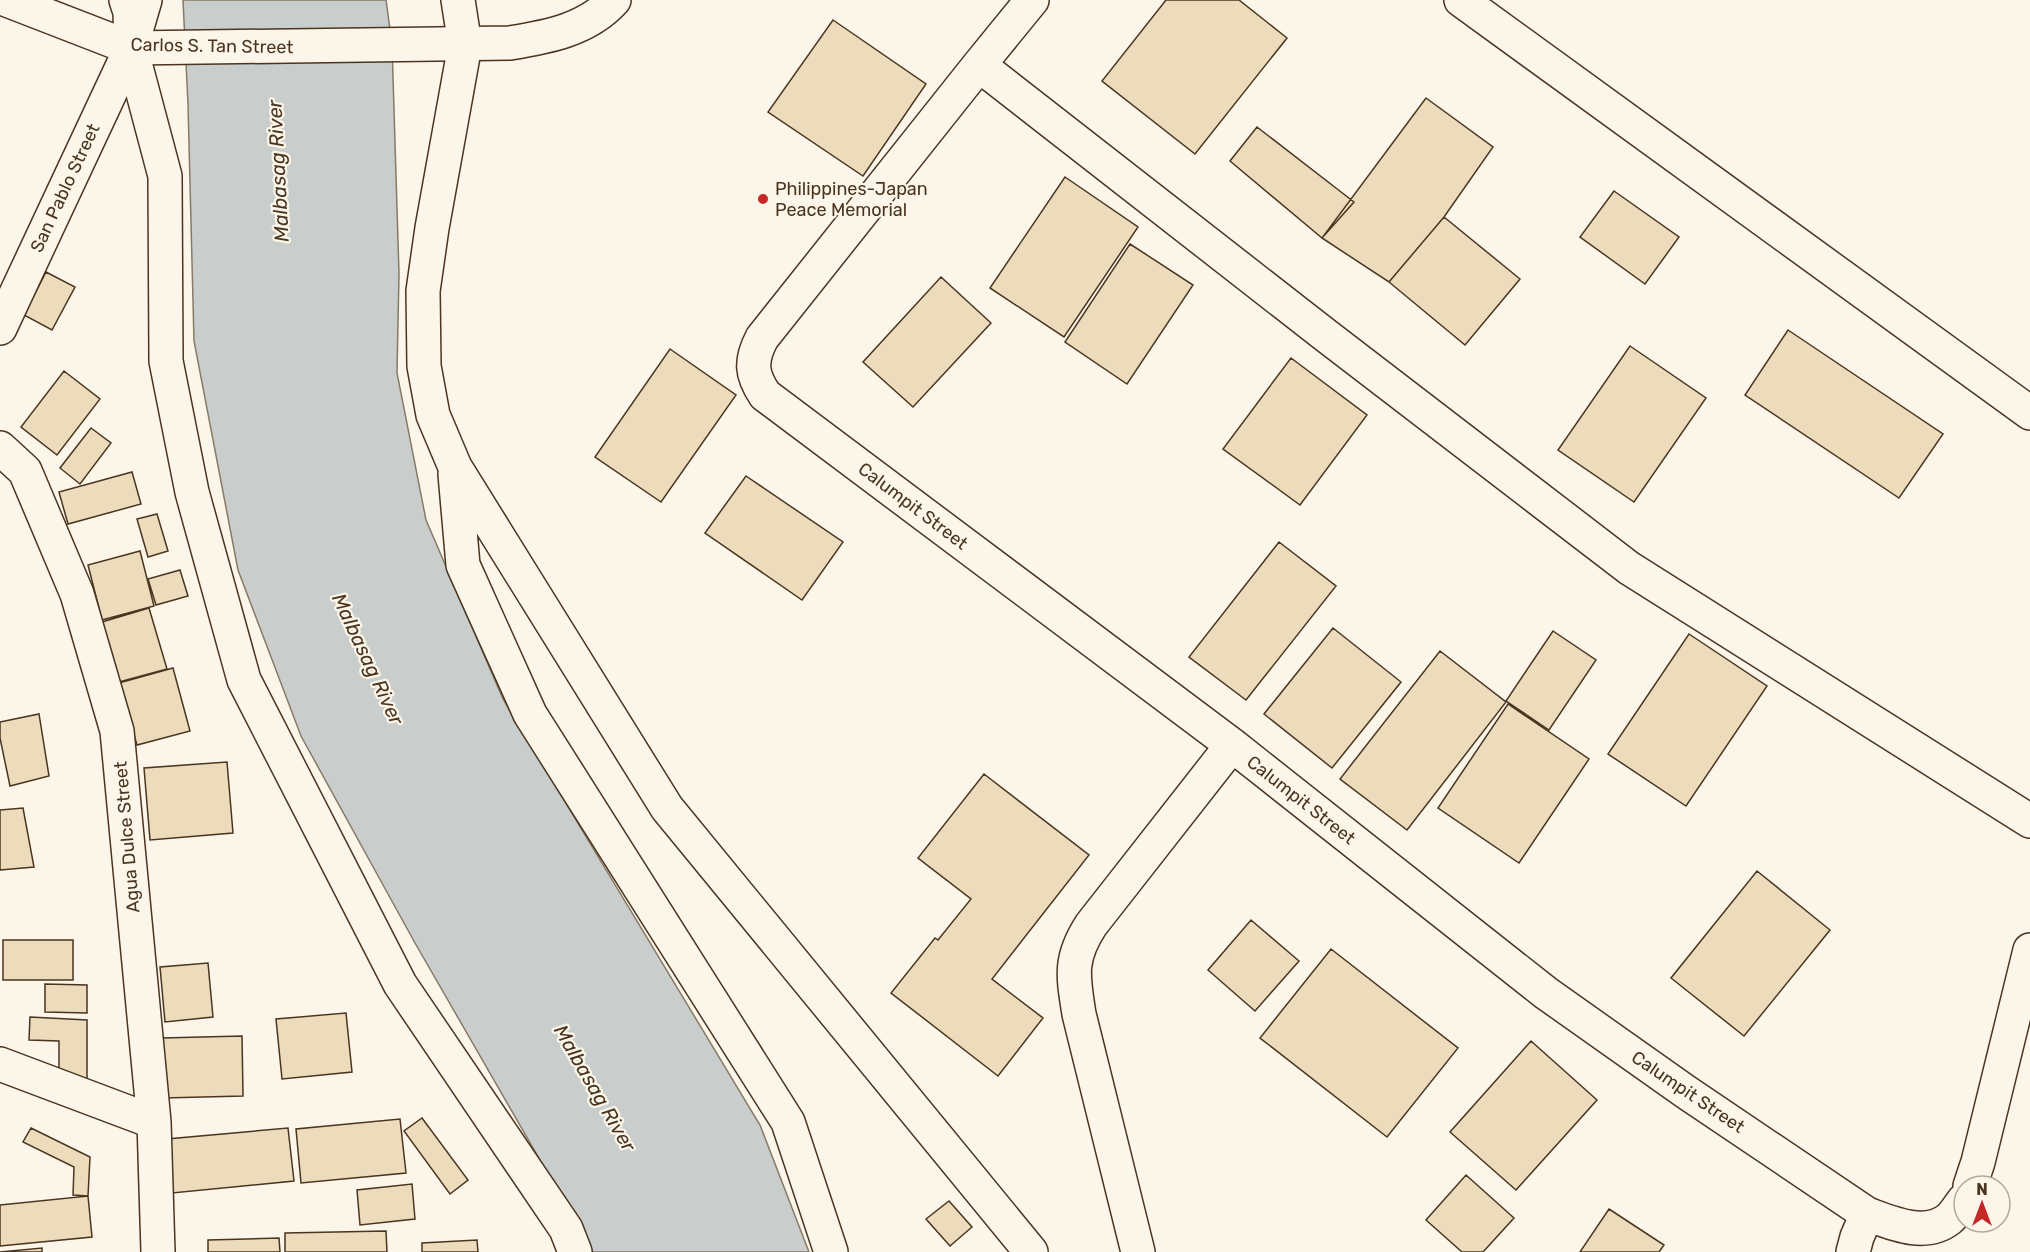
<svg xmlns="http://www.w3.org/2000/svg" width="2030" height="1252" font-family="Rubik,sans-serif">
<rect width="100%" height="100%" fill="#fbf6e9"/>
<path fill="#c9cecd" stroke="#887966" stroke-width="1.5" d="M183,0H386L392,44L399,274L397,373L426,520L503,699L760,1125L809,1252H593L415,943L301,736L238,570L194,341L188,104Z"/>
<path fill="#ecdcbc" stroke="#4a3520" stroke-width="1.5" d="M1166,0H1239L1287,38L1195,154L1102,81Z
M833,20L926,84L863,176L768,112Z
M1426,98L1493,147L1444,217L1389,282L1322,238Z
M1257,127L1354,202L1322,238L1230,161Z
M1065,177L1138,227L1064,337L990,288Z
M1614,191L1679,237L1645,284L1580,237Z
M1444,217L1520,279L1465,345L1389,282Z
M1130,244L1193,285L1127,384L1065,342Z
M46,272L75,287L52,330L24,315Z
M941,277L991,323L913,407L863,362Z
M1788,330L1943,434L1899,498L1745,395Z
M1630,346L1706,398L1634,502L1558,450Z
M670,349L736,395L661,502L595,457Z
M1291,358L1367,415L1300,505L1223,449Z
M64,371L100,399L57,455L21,427Z
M91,428L111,443L80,484L60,468Z
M132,472L141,504L68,524L59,492Z
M746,476L843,542L802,600L705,533Z
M157,514L168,551L148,557L137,519Z
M1279,542L1336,586L1246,700L1189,657Z
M140,551L154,606L102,620L88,565Z
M180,570L188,596L156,605L148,579Z
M149,608L167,669L119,682L102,622Z
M1333,628L1401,682L1332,768L1264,714Z
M1553,631L1596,660L1549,730L1506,701Z
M1689,634L1767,686L1686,806L1608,754Z
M1440,651L1506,702L1407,830L1340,779Z
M173,668L190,731L137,745L119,683Z
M1508,704L1589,759L1519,863L1438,808Z
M39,714L49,776L10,786L0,738V722Z
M227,762L233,833L150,840L144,768Z
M984,774L1089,855L992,979L1043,1018L998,1076L891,993L935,938L938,940L971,899L918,858Z
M23,808L34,867L0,870V810Z
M1757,871L1830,930L1744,1036L1671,978Z
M1251,920L1299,961L1255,1011L1208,970Z
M3,940H73V980H3Z
M1331,949L1458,1048L1387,1137L1260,1038Z
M208,963L213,1017L165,1022L160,967Z
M45,984L87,985V1013L45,1012Z
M346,1013L352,1072L282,1079L276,1019Z
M30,1017L87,1020V1083H59V1041L29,1040Z
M242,1036L243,1096L163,1098L162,1038Z
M1531,1041L1597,1100L1516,1190L1450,1132Z
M422,1118L468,1180L450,1194L404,1131Z
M400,1119L406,1173L301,1183L296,1129Z
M31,1128L90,1157L88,1196L73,1195L74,1167L23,1142Z
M288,1128L294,1181L172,1193L167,1139Z
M1466,1175L1514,1218L1483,1252H1462L1426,1220Z
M412,1184L415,1219L360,1225L357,1190Z
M88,1196L92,1237L0,1246V1205Z
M949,1201L972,1227L950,1246L926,1219Z
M1609,1209L1664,1245L1659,1252H1580Z
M386,1231L387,1252H285V1233Z
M279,1238L280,1252H208V1240Z
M477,1240L478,1252H422V1243Z
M42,1248V1252H0Z"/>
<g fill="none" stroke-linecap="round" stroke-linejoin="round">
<g stroke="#4a3520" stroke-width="36">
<path id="street" d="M145,0L131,48L165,176L166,361L192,492L244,680L400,984L566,1229L575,1252
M458,0L465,45L432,228L423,291L424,366L433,415L455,467L667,808L1031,1252
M1032,0L979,65L762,338C750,361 751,374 765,395L1232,745L1546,993L1686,1092L1867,1214C1892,1223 1925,1238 1949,1219C1955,1214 1959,1206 1964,1200
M1461,0L2030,413
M979,65L1324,334L1629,568L2030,821
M455,474L463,565L530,714L788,1122L831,1252
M1970,1186L1978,1162L2030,950
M1138,1252L1079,1014C1073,976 1069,959 1091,925L1232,745
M1853,1252L1857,1237L1867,1214"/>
</g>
<g stroke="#4a3520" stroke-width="36">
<path id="secondary" d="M7,0L131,48L510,43C547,37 587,30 614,0
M0,328L131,48L130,12L126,0
M0,448L25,471L77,594L117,731L154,1122L158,1252
M0,1064L154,1122"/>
</g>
<use href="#street" stroke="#fbf6e9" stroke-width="33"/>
<use href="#secondary" stroke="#fbf6e9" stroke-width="33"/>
</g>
<circle fill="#c62828" stroke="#fbf6e9" stroke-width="2" cx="763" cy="199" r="6"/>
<g text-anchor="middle" stroke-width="4.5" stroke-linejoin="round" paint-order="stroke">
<g font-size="18" fill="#4a3520" stroke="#fbf6e9">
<text transform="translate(212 46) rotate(1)" y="6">Carlos S. Tan Street</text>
<text transform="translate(65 188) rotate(-65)" y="6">San Pablo Street</text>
<text transform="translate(913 506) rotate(37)" y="6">Calumpit Street</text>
<text transform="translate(1301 800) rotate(38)" y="6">Calumpit Street</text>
<text transform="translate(127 837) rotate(-95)" y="6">Agua Dulce Street</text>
<text transform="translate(1688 1092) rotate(34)" y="6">Calumpit Street</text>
</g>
<g font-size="18" fill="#4a3520" stroke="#fbf6e9" text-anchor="start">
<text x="775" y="195">Philippines-Japan<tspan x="775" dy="21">Peace Memorial</tspan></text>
</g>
<g font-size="20" font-style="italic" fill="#4a3520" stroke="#fbf6e9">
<text transform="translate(278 171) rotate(-93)" y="7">Malbasag River</text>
<text transform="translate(368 659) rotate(65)" y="7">Malbasag River</text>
<text transform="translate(595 1088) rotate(60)" y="7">Malbasag River</text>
</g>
</g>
<g transform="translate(1982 1204)"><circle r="28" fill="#fbf6e9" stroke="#b4a999" stroke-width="1.5"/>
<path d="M0-4.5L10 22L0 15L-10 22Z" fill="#c62828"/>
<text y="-9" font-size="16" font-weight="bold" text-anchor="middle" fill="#4a3520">N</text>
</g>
</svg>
